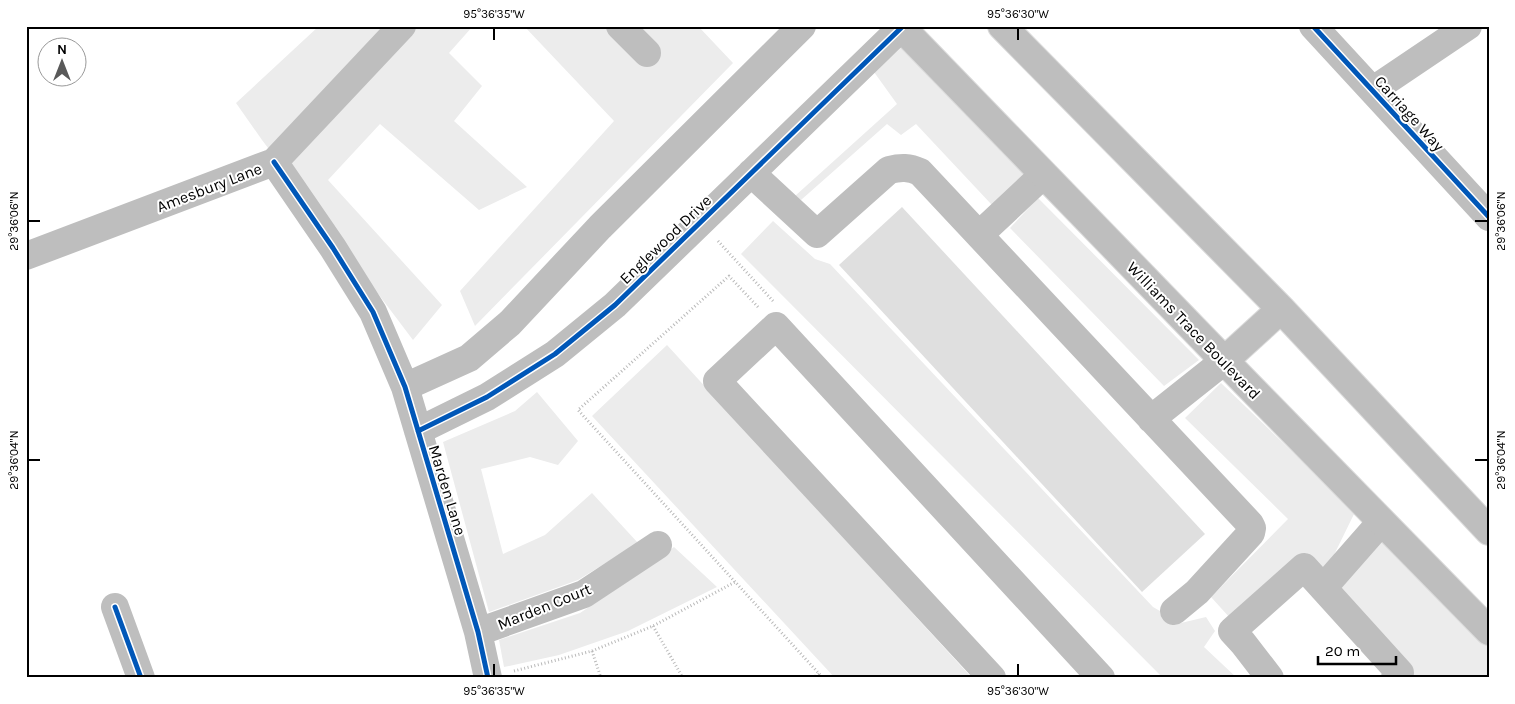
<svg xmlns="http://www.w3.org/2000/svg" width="1515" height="704" font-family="Karla,sans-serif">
<rect width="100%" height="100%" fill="#fff"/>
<path fill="#ececec" d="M319,26H473L449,53L482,86L454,121L527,187L479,210L380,124L328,180L442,305L413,340L262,140L236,103Z
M524,26H698L733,63L475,326L460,291L614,121Z
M902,47L1030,173L992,205L916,124L901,135L887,124L801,200L795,196L897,104L874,72Z
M1038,198L1199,360L1164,386L1010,228Z
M773,221L815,259L830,264L1153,607L1181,623L1206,617L1215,631L1204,647L1237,678H1163L741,254Z
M667,345L972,678H835L592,416Z
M1221,383L1355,512L1332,559L1321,569L1306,553L1230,618L1211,597L1288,519L1185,418Z
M537,392L578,441L558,465L530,457L481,469L503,554L545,535L592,493L638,543L578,580L489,612L443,442L515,411Z
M1382,534L1489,642V678H1410L1335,588Z
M674,547L717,587L628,631L559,655L504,667L499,640L580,613L640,573Z"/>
<path fill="#dfdfdf" d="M902,207L1205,534L1142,592L839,265Z"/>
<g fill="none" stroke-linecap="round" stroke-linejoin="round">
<g stroke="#dbdbdb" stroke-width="30">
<path id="major" d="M900,26L1246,383L1489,631
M1002,26L1281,309L1489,531
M1224,361L1281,309"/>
</g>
<path stroke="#b9b9b9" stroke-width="3" stroke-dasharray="1 2.5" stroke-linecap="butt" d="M718,241L773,301
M758,307L729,276L578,410L823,678
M653,626L683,678
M592,651L601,678
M514,671L592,651L653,626L735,582
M812,678L819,674"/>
<path stroke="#bebebe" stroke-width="28" d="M620,26L647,53
M1313,26L1489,217
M1373,90L1468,26
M274,162L333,248L373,312L405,387L478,632L488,678
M751,173L817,234L889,170C901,167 909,167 920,172L1250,524L1252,528L1251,533L1197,592L1174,611
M979,235L1043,175
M26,256L274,162L402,26
M405,387L469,358L510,323L600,227L802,26
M1151,419L1224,361
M418,431L487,397L555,354L615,305L901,28
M1323,588L1381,522
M115,607L141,678
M478,632L584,594L658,545
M992,678L717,381L776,326L1101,678
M1270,678L1243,643L1232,631L1304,567L1400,673L1395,678"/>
<use href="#major" stroke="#bebebe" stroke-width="28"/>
<g stroke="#fff" stroke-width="8">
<path id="cycleway" d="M1313,26L1489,217
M274,162L333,248L373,312L405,387L478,632L488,678
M418,431L487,397L555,354L615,305L901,28
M115,607L141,678"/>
</g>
<use href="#cycleway" stroke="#0057b8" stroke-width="5"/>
</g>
<path fill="none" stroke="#000" stroke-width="2" d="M494,28V40M1018,28V40M28,221H40M1475,221H1488M28,460H40M1475,460H1488M494,664V676M1018,664V676"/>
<g text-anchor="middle" stroke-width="4" stroke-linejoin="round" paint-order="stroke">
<g font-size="16" fill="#000" stroke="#fff">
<text transform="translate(1410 113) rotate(48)" y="6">Carriage Way</text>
<text transform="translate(209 187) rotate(-21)" y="6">Amesbury Lane</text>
<text transform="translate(665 239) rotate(-44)" y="6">Englewood Drive</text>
<text transform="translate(1194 330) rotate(46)" y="6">Williams Trace Boulevard</text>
<text transform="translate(448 490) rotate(73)" y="6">Marden Lane</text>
<text transform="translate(544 606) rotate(-22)" y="6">Marden Court</text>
</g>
</g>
<rect width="1515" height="704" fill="none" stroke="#ffffff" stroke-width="55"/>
<g transform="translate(62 62)"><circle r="24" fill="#ffffff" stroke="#999999"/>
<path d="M0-4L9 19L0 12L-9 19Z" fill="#595959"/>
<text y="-8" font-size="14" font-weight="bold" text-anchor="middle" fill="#000000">N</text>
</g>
<path d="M1318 656v8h78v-8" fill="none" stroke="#000000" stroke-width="2.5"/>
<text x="1325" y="656" font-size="15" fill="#000000" stroke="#ffffff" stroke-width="4" paint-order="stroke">20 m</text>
<rect x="28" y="28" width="1460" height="648" fill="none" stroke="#000" stroke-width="2"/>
<g font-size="12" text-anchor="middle" fill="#000">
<text x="494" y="18">95°36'35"W</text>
<text x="1018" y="18">95°36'30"W</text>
<text transform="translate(14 221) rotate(-90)" y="4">29°36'06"N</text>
<text transform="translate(1501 221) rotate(-90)" y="4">29°36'06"N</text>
<text transform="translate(14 460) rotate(-90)" y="4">29°36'04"N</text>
<text transform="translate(1501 460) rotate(-90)" y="4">29°36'04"N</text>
<text x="494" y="695">95°36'35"W</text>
<text x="1018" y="695">95°36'30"W</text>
</g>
</svg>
